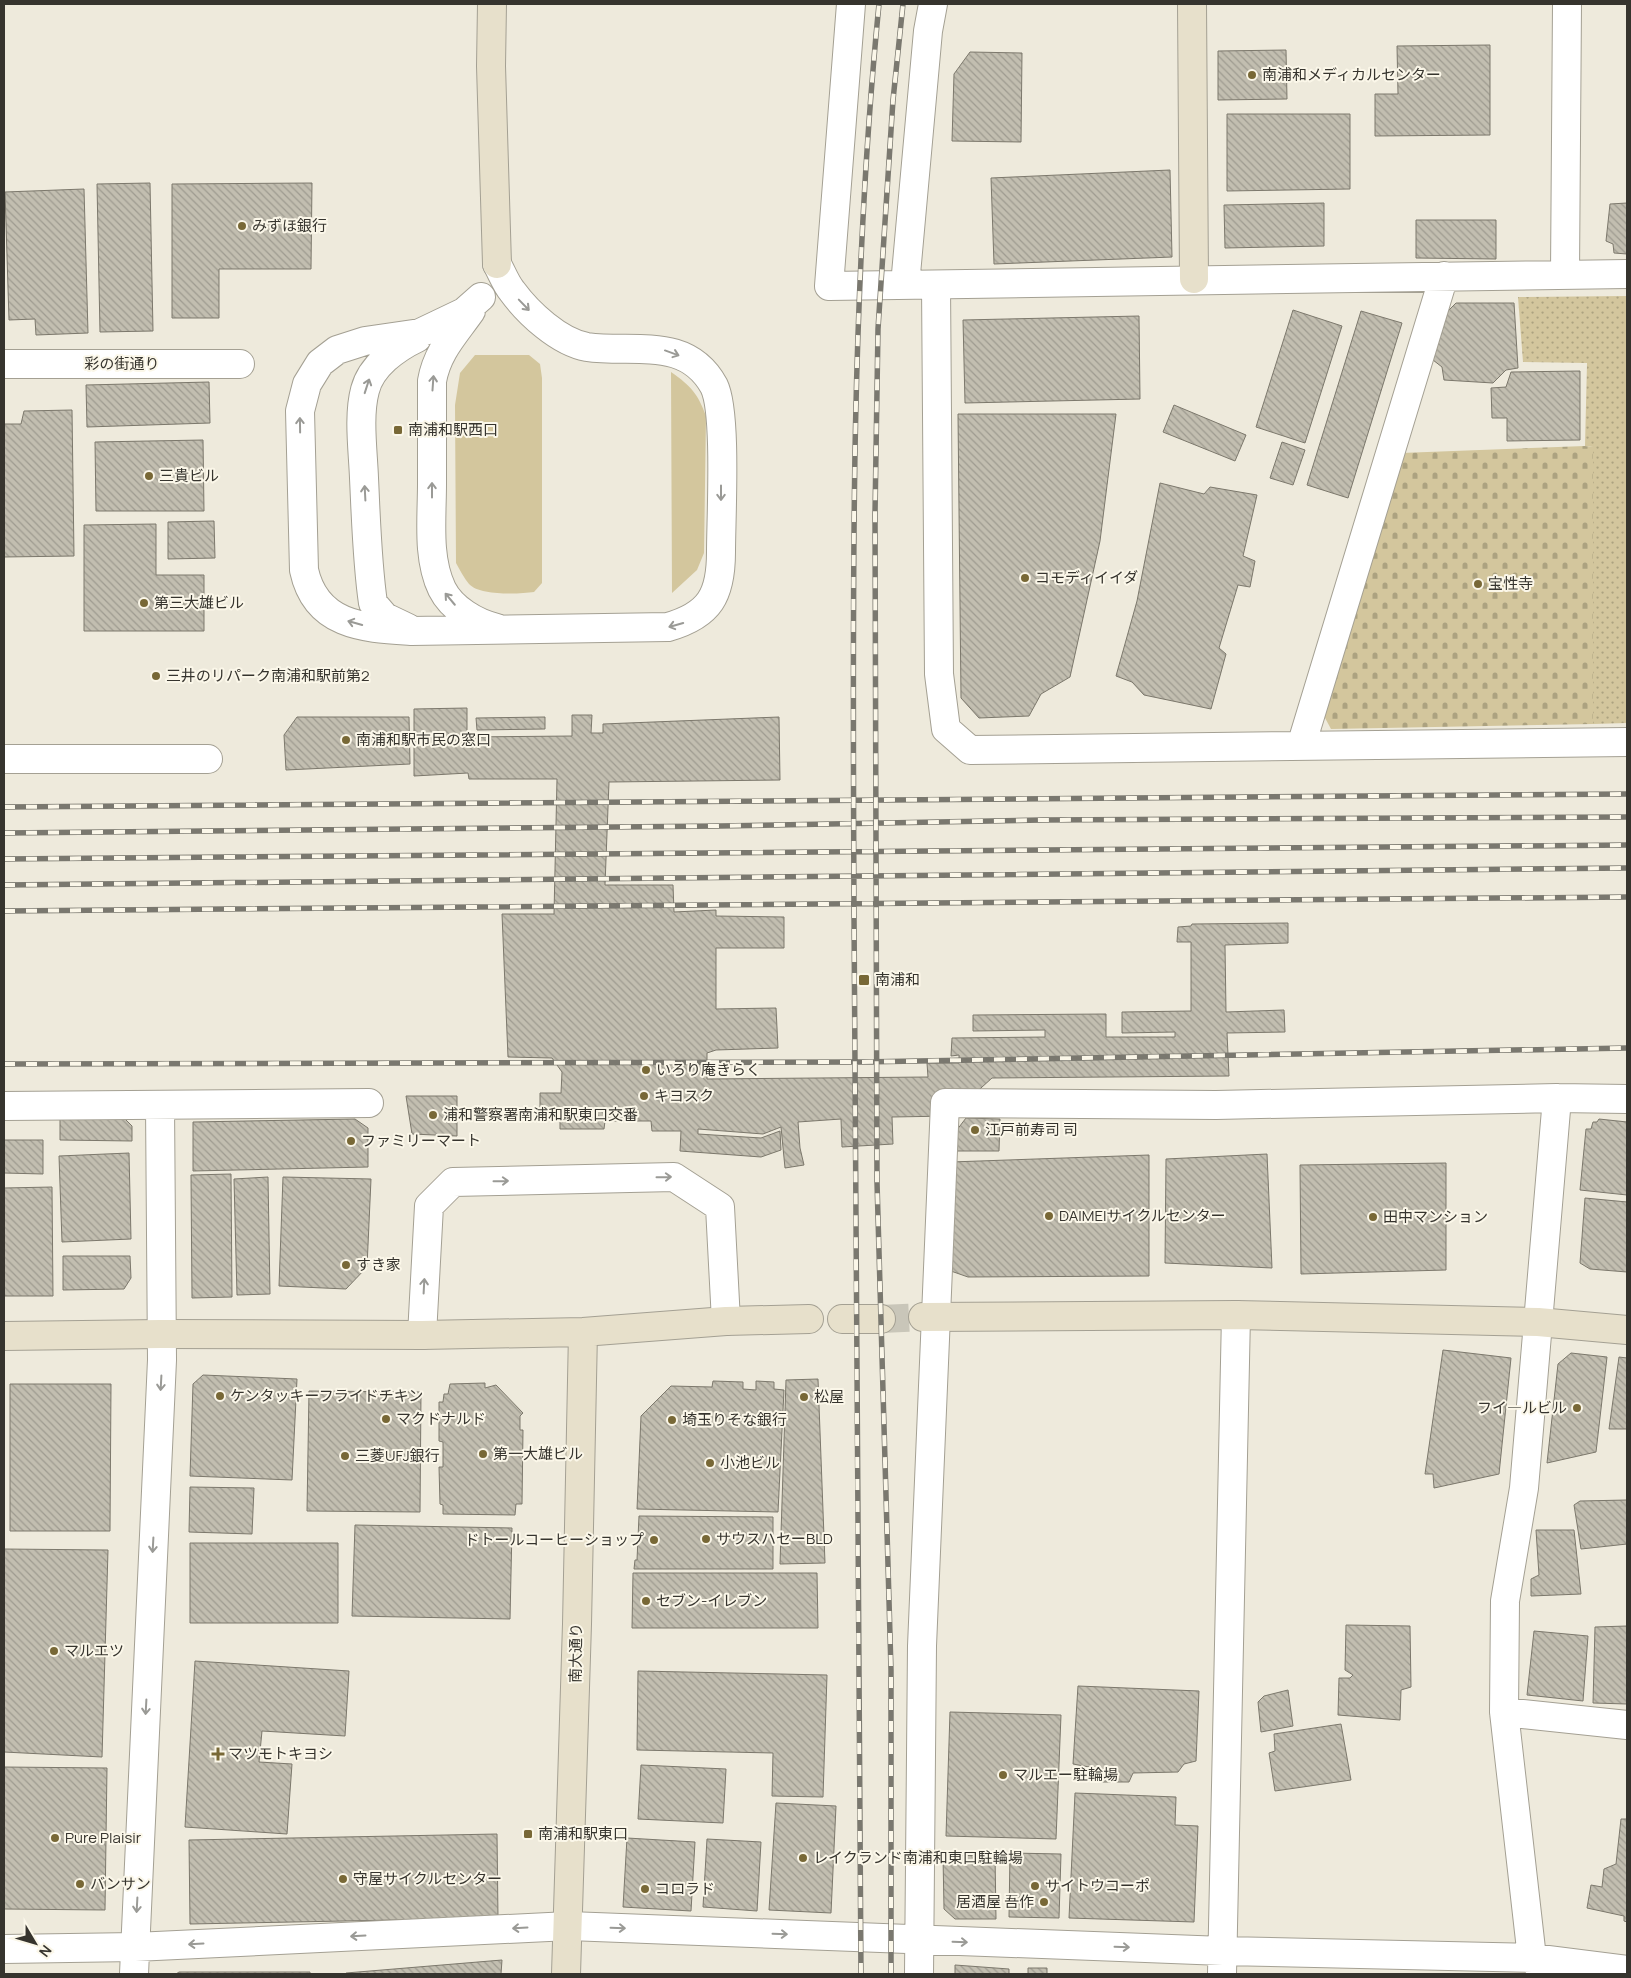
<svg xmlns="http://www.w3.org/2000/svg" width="1631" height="1978" font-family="Manrope,'Noto Sans JP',sans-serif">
<defs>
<pattern id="cemetery-stones" width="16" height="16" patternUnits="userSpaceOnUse" patternTransform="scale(1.25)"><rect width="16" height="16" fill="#d3c69d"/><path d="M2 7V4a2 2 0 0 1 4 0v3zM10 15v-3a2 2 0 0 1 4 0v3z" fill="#aca280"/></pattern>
<pattern id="park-dots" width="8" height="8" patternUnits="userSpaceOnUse" patternTransform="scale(1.25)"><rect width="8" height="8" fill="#d3c69d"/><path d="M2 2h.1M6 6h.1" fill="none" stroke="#aca280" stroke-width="1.8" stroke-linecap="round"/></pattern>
<pattern id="building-back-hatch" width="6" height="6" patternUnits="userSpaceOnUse" patternTransform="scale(1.25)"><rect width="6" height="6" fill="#c2beb0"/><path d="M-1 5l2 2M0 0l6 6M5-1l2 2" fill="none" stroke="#9e9b90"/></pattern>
</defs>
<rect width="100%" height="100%" fill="#eeeadc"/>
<path fill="#d3c69d" d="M475,355H529L540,364L542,378V583L534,592C519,594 480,596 469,584C464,578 460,570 456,563L455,405L460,373Z
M671,372C691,386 698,394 706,416L704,553L697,570L672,593Z"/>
<path fill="url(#cemetery-stones)" d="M1585,446L1593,447V724L1331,729L1324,716L1401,453Z"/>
<path fill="url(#park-dots)" d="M1627,296V723L1593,724V447L1585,446L1587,363L1523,362L1518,297Z"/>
<path fill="url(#building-back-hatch)" stroke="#7c786c" d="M1490,45V135L1375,136V94H1398L1397,46Z
M1286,50L1287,99L1218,100V51Z
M970,52L1022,53L1021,142L952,141L954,74Z
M1227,114H1350V189L1227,191Z
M1170,170L1172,257L994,264L991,178Z
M150,183L153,331L100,332L97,184Z
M312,183L311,269H219V318H172V184Z
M84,189L88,333L36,335L35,319L9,320L5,192Z
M1324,203V246L1225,248L1224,205Z
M1627,203V254L1614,253L1613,244L1606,241L1610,204Z
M1416,220H1496V259L1416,258Z
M1456,303H1514L1518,368L1506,370L1493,383L1444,380L1442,367L1433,360L1448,311Z
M1293,310L1342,326L1305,443L1256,427Z
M1361,311L1402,323L1348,498L1307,485Z
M1139,316L1140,399L965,403L963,320Z
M1580,371V440L1507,441V418H1492L1491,388L1506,387L1511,372Z
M209,382L210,423L87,427L86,385Z
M1174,405L1246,435L1235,461L1163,432Z
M72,410L74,556L4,557V424H21L24,411Z
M958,414H1116L1100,541L1070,677L1041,694L1029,716L979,718L961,698Z
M203,440L204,511H96L95,442Z
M1282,442L1305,450L1293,485L1270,478Z
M1160,483L1204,494L1210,487L1257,495L1243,556L1255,561L1250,587L1238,585L1219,648L1226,654L1211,709L1144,695L1132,682L1116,676L1137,601Z
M214,521L215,558L168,559V522Z
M156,524V575H204V631H84V525Z
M467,708V737L572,736V715H592L591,733H603V724L779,717L780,780L609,782L605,885H673L674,912L716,910V916L784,917V948H716V1009L776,1008L778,1048L716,1050L707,1053V1079L928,1077L927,1063H959V1055L951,1056L952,1038L1045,1037V1030L973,1031V1015L1106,1014V1037H1175V1032L1122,1033V1012L1191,1011V942H1177L1178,927L1191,926L1192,924L1288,923V943L1225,945L1226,1012L1284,1010L1285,1032L1227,1033L1229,1076L992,1078L950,1116L892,1117L893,1144L842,1147L841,1119L798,1122L800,1148L804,1165L785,1168L781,1127L763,1134L698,1129V1134L761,1138L780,1131L781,1150L761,1157L680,1151L681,1131H652L651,1121H605L604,1129H560V1115L540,1116V1093H561L562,1072L552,1058L508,1057L502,914H554L557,779H469L468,773L414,776V709Z
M297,717H409L410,764L286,770L284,735Z
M545,717V729L477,730L476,718Z
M406,1096H457V1136L412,1134Z
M966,1118L1000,1119L999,1151H955L953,1135Z
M60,1119H125L132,1126V1141L60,1140Z
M355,1119L368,1128V1167L193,1171V1122Z
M1599,1119L1627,1122V1195L1580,1190L1586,1129H1591L1593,1122H1597Z
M4,1140H43V1174L4,1173Z
M129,1153L131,1239L62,1242L59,1156Z
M1267,1154L1272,1268L1165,1263L1166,1159Z
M1149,1155V1276L968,1277L948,1270L951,1162Z
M1446,1163V1270L1301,1274L1300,1165Z
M231,1174L232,1297L192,1298L191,1175Z
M268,1177L270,1294L237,1295L234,1179Z
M283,1177L371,1179L367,1267L346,1289L279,1286Z
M52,1187L53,1296H4V1188Z
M1585,1198L1627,1202V1272L1590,1269L1580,1263Z
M63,1256H130L131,1278L124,1289L63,1290Z
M1443,1350L1511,1358L1499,1474L1434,1488L1433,1474H1425Z
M1571,1353L1607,1357L1596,1452L1547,1463L1558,1364Z
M1619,1357L1627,1358V1429H1609Z
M203,1375L297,1379L292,1480L190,1476L193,1384Z
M818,1379L825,1563L780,1564L786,1380Z
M713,1381L743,1382V1389L756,1390V1381L774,1382V1389L784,1390L778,1512L637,1509L641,1416L671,1386L712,1387Z
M485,1383V1388L496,1385L523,1413L520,1416V1430H523L522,1504H516L515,1515L443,1514V1505L440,1504L439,1467H443V1442L439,1441V1402H443L444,1394H448L450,1384Z
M10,1384H111L110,1531H10Z
M309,1391L421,1392L420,1512L307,1511Z
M190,1487L254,1488L252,1534L189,1532Z
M1627,1500V1544L1581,1549L1574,1505L1580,1501Z
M639,1516L773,1517V1569H634L635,1560H637Z
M355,1525L512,1528L510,1619L352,1616Z
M1536,1530H1574L1581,1594L1531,1596V1579L1539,1575Z
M190,1543H338V1623H190Z
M4,1549L108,1550L102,1757L4,1752Z
M633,1573H817L818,1628H632Z
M1346,1625L1410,1626L1411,1687L1401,1690L1400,1720L1338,1715L1339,1678H1350L1353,1675L1345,1670Z
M1627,1626V1704L1593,1703L1595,1627Z
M1534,1631L1588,1636L1583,1701L1527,1695Z
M195,1661L349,1671L345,1736L262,1731L259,1762L292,1764L287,1834L185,1827Z
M638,1671L827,1675L823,1797L772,1796L773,1753L637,1750Z
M1078,1686L1199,1691L1196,1761L1184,1764L1178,1772L1133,1773L1129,1782H1098L1100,1769L1073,1764Z
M1288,1690L1293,1726L1261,1732L1258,1702L1264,1696Z
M950,1712L1061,1715L1056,1839L946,1836Z
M1341,1724L1351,1780L1275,1791L1269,1753L1275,1751L1274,1734Z
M641,1765L726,1769L723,1823L638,1819Z
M4,1767L107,1768L105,1910L4,1909Z
M1075,1793L1176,1797L1175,1825L1198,1826L1194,1922L1069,1918Z
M776,1803L836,1806L831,1913L769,1910Z
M1621,1819H1627V1922L1624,1921V1916L1587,1908L1591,1885L1602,1887L1604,1869L1616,1864Z
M497,1834L498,1918L190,1924L189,1840Z
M627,1838L695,1842L691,1911L623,1907Z
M707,1839L761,1842L757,1911L703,1907Z
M1010,1853L1061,1854L1059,1918L1009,1917Z
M995,1855L996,1919H955L944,1909L943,1856Z
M502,1960L501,1974H346V1973Z
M955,1965L1009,1969V1974H955Z
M1028,1968H1047V1974H1028Z
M179,1972H310V1974H176Z"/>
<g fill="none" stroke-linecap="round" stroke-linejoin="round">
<path stroke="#c9c6b9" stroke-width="28" stroke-dasharray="28 14" stroke-linecap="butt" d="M881,1319L923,1317"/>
<g stroke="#a4a093" stroke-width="30">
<path id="street" d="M851,4L829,286L1627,274
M1565,274L1567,4
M905,285L928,31L933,4
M936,285L939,674L946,729L970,750L1627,742
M481,297L464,312L420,333L365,341L337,350L320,363L307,384L300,411L304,570C316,626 364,628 411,631L668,627C710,615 721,595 721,552C721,518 727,412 714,386C686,335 632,354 587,347C559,342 528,313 512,291C506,284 502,273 497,264
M471,311C454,335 437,352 432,381C432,416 432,450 432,484C432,518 427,558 442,589C452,609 476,623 497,628
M4,364H240
M408,628L385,617L373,603C367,562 366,519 364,478C363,451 358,416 365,390C371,366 396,348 417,338
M1301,746L1444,276
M4,759H208
M4,1106L369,1103
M422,1335L429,1206L453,1182L674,1177L720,1207L726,1321
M1504,1712L1627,1725
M4,1949L135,1947L569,1926L1223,1951L1532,1958L1627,1970
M1543,1971L1532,1958L1504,1712L1505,1601L1524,1488L1557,1098
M134,1974L162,1360L160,1105
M919,1974L922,1646L945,1103L1216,1105L1557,1098L1627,1099
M1222,1974L1236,1315"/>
</g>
<g stroke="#a4a093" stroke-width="30">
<path id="secondary" d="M492,4L491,66L497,264
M1192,4L1194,279
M923,1317L1236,1315L1538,1322L1627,1330
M842,1319H881
M4,1336L161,1334L422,1335L583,1332L726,1321L809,1319
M566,1974L577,1624L583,1332"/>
</g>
<use href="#street" stroke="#fff" stroke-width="28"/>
<use href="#secondary" stroke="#e7e0cb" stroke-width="28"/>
<g stroke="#7a786f" stroke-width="5.5">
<path id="rail" d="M4,807L1627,794
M4,833L720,826L1042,820L1627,817
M4,859L1627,845
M4,885L1627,868
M4,911L1627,897
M4,1064L861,1062L1627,1048
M861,1974C858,1621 856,1268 854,914C853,611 849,306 879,4
M891,1974V1670L877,1182L875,514L878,329L893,100L903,4"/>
</g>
<use href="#rail" stroke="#fbf7e9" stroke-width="4" stroke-dasharray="11" stroke-linecap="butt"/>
</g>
<defs><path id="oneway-shaft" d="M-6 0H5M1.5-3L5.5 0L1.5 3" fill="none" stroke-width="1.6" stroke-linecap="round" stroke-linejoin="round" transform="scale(1.25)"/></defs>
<g stroke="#9a9a96">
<use href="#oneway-shaft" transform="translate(524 305) rotate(46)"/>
<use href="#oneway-shaft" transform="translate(672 353) rotate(20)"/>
<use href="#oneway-shaft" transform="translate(433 383) rotate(-86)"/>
<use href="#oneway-shaft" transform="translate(367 386) rotate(-72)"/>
<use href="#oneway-shaft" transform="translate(300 425) rotate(-91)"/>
<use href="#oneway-shaft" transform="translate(432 490) rotate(-90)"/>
<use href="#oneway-shaft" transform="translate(365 493) rotate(-93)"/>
<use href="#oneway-shaft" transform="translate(721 493) rotate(90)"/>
<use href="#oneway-shaft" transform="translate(450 599) rotate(-130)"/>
<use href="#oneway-shaft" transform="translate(355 623) rotate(-164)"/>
<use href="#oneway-shaft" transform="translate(676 625) rotate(164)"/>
<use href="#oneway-shaft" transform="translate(664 1177) rotate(-1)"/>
<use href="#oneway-shaft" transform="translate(501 1181) rotate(-1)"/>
<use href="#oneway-shaft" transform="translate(424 1286) rotate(-87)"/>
<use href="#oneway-shaft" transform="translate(161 1383) rotate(93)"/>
<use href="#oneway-shaft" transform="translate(153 1545) rotate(93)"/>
<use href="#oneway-shaft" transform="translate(146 1707) rotate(93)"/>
<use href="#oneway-shaft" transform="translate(137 1905) rotate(93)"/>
<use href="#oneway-shaft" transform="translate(520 1928) rotate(177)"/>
<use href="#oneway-shaft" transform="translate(618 1928) rotate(2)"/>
<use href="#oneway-shaft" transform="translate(780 1934) rotate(2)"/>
<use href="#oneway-shaft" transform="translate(358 1936) rotate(177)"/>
<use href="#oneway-shaft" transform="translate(960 1942) rotate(2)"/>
<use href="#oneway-shaft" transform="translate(196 1944) rotate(177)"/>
<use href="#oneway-shaft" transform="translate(1122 1947) rotate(2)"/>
</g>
<g fill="#786836" stroke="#fbf7e9" stroke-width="2">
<circle cx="1252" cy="75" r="5"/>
<circle cx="242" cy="226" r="5"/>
<rect x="393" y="425" width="10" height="10" rx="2.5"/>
<circle cx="149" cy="476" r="5"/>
<circle cx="1025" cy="578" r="5"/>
<circle cx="1478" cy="584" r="5"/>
<circle cx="144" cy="603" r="5"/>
<circle cx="156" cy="676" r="5"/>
<circle cx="346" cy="740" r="5"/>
<rect x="858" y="974" width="12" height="12" rx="2.5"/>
<circle cx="646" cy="1070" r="5"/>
<circle cx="644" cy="1096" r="5"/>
<circle cx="433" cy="1115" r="5"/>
<circle cx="975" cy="1130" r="5"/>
<circle cx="351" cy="1141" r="5"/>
<circle cx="1049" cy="1216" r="5"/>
<circle cx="1373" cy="1217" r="5"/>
<circle cx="346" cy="1265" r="5"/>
<circle cx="220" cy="1396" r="5"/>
<circle cx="804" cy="1397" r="5"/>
<circle cx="1577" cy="1408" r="5"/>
<circle cx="386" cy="1419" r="5"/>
<circle cx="672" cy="1420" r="5"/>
<circle cx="483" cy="1454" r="5"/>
<circle cx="345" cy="1456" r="5"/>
<circle cx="710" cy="1463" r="5"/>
<circle cx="706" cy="1539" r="5"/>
<circle cx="654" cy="1540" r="5"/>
<circle cx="646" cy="1601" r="5"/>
<circle cx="54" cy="1651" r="5"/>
<path d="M215.5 1746.5h5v5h5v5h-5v5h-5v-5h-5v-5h5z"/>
<circle cx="1003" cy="1775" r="5"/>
<rect x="523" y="1829" width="10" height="10" rx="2.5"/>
<circle cx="55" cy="1838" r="5"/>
<circle cx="803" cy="1858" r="5"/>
<circle cx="343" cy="1879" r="5"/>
<circle cx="80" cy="1884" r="5"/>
<circle cx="1035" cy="1886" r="5"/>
<circle cx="645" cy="1889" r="5"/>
<circle cx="1044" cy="1902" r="5"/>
</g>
<g text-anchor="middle" stroke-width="4" stroke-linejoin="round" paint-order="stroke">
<g font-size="15" fill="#36342e" stroke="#fbf7e9" text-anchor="start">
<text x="1262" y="80">南浦和メディカルセンター</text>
<text x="252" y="231">みずほ銀行</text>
<text x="408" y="435">南浦和駅西口</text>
<text x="159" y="481">三貴ビル</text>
<text x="1035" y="583">コモディイイダ</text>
<text x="1488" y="589">宝性寺</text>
<text x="154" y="608">第三大雄ビル</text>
<text x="166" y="681">三井のリパーク南浦和駅前第2</text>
<text x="356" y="745">南浦和駅市民の窓口</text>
<text x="875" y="985">南浦和</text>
<text x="656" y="1075">いろり庵きらく</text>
<text x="654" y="1101">キヨスク</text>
<text x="443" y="1120">浦和警察署南浦和駅東口交番</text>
<text x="985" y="1135">江戸前寿司 司</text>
<text x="361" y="1146">ファミリーマート</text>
<text x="1059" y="1221">DAIMEIサイクルセンター</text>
<text x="1383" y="1222">田中マンション</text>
<text x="356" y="1270">すき家</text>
<text x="230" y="1401">ケンタッキーフライドチキン</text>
<text x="814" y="1402">松屋</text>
<text x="1567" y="1413" text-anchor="end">フイ―ルビル</text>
<text x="396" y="1424">マクドナルド</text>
<text x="682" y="1425">埼玉りそな銀行</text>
<text x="493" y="1459">第一大雄ビル</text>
<text x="355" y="1461">三菱UFJ銀行</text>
<text x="720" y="1468">小池ビル</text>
<text x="716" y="1544">サウスハセーBLD</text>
<text x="644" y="1545" text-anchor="end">ドトールコーヒーショップ</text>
<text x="656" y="1606">セブン-イレブン</text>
<text x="64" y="1656">マルエツ</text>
<text x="228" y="1759">マツモトキヨシ</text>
<text x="1013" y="1780">マルエー駐輪場</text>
<text x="538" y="1839">南浦和駅東口</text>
<text x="65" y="1843">Pure Plaisir</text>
<text x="813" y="1863">レイクランド南浦和東口駐輪場</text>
<text x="353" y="1884">守屋サイクルセンター</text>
<text x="90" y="1889">バンサン</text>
<text x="1045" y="1891">サイトウコーポ</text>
<text x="655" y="1894">コロラド</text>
<text x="1034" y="1907" text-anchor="end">居酒屋 吾作</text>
</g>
<g font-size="15" fill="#36342e" stroke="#fbf7e9">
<text x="122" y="369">彩の街通り</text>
<text transform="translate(576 1653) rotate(-89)" y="5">南大通り</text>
</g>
</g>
<rect width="1631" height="1978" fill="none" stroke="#36342e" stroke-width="10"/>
<g transform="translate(35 1943) rotate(128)" stroke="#fbf7e9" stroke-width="4" paint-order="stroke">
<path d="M0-4L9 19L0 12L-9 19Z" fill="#36342e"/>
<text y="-8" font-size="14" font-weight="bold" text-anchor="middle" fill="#36342e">N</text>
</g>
</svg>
